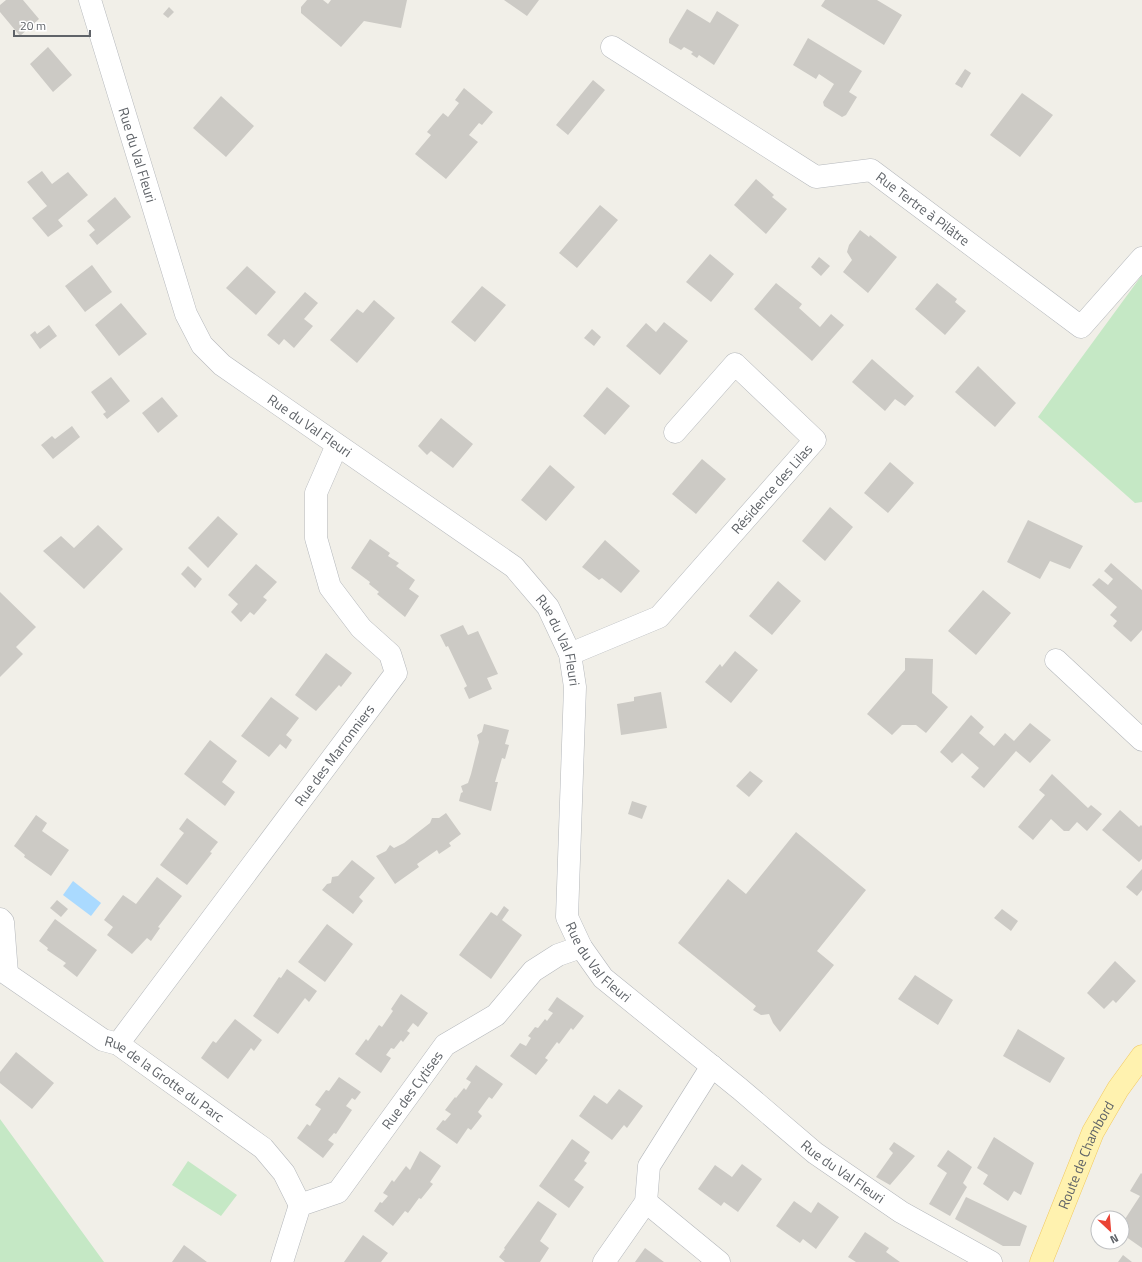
<svg xmlns="http://www.w3.org/2000/svg" width="1142" height="1262" font-family="'Titillium Web',sans-serif">
<rect width="100%" height="100%" fill="#f1efe8"/>
<path fill="#c5e8c5" d="M1142,275V502L1135,503L1038,417Z
M0,1119L104,1262H0Z
M188,1161L237,1195L221,1216L172,1185Z"/>
<path fill="#aadaff" d="M73,881L101,903L91,916L63,895Z"/>
<path fill="#cccac5" d="M6,0H23L39,19L20,36L0,12V5Z
M307,0H323L328,4L331,0H407L401,28L364,21L341,47L301,13V7Z
M504,0H539L527,16Z
M825,0H877L902,15L884,45L821,6Z
M169,7L174,12L168,18L163,14Z
M687,9L710,23L717,11L739,25L714,65L699,55L697,58L691,54L693,52L684,47L681,50L669,43V39Z
M808,38L862,71L849,92L857,97L846,115L842,117L824,106L823,102L834,84L819,74L816,79L793,65Z
M48,47L72,75L53,92L30,64Z
M965,69L971,73L962,88L955,84Z
M593,80L605,90L568,135L556,125Z
M464,88L493,112L482,125L479,123L469,135L478,142L446,179L415,154L431,135L427,132L443,113L448,117L459,103L455,100Z
M1022,93L1053,115L1020,157L990,135Z
M221,96L254,126L226,157L193,128Z
M42,171L52,184L68,172L88,195L58,220L63,226L48,237L32,218L47,206L27,182Z
M756,179L774,195L772,197L787,209L766,234L734,205Z
M115,197L131,217L97,245L89,235L95,230L87,221Z
M600,205L618,220L577,268L559,253Z
M860,230L869,237L870,235L897,257L868,293L843,272L852,260L847,252L849,245Z
M710,254L734,274L711,302L686,282Z
M819,257L830,266L821,276L811,267Z
M92,265L112,292L85,312L65,286Z
M247,266L276,292L256,315L226,288Z
M776,283L802,304L799,308L820,327L831,314L844,325L812,361L754,309Z
M937,283L957,299L955,302L966,311L945,335L915,309Z
M482,286L506,305L475,342L451,322Z
M305,292L318,303L304,319L313,326L294,348L284,339L279,345L267,335Z
M374,300L395,318L357,363L330,340L357,309L363,313Z
M121,303L147,334L119,356L95,325Z
M664,322L688,341L660,375L626,346L646,323L656,332Z
M49,325L57,336L40,349L30,335L35,331L37,334Z
M592,329L601,337L594,346L584,338Z
M872,359L914,396L905,406L895,399L885,411L852,382Z
M978,366L1016,403L995,427L955,392Z
M111,377L130,401L107,419L103,414L106,412L91,392Z
M607,387L630,406L605,435L583,416Z
M162,397L178,416L158,433L142,413Z
M441,418L473,444L453,468L431,451L427,455L418,446Z
M72,426L80,437L53,459L41,445L52,436L55,439Z
M702,459L726,479L696,514L672,494Z
M890,462L914,483L888,513L864,493Z
M550,465L575,487L546,521L521,500Z
M830,507L853,527L825,561L802,541Z
M218,516L238,534L208,568L188,548Z
M1028,520L1083,546L1070,569L1050,561L1040,579L1007,562Z
M98,525L123,549L84,589L43,551L61,536L74,548Z
M370,539L390,553L388,556L399,563L396,566L415,580L409,589L419,596L405,617L377,594L379,592L369,584L370,582L351,568Z
M605,540L640,571L621,593L602,578L599,580L582,567Z
M1111,563L1142,590V630L1131,642L1113,626L1117,621L1110,615L1117,607L1092,585L1099,578L1108,585L1113,579L1104,571Z
M256,564L277,582L263,597L267,600L254,615L250,612L241,622L231,612L238,604L228,595Z
M188,566L202,579L195,588L181,574Z
M778,581L801,601L772,635L749,616Z
M983,590L1011,613L976,655L948,631Z
M0,592L36,627L16,647L23,654L0,677Z
M463,625L468,635L478,631L498,674L487,678L492,689L469,699L464,688L467,686L448,646L446,647L440,635Z
M735,651L758,670L731,703L705,682L720,664L722,667Z
M326,653L352,673L341,687L339,685L316,711L295,695Z
M905,658L933,659L932,693L948,707L926,733L916,725H902L892,735L867,714L905,670Z
M661,692L667,728L621,735L617,704L634,701V697Z
M271,697L299,718L286,735L292,740L286,749L280,744L269,757L241,736Z
M971,715L984,727L979,733L994,746L1005,733L1014,741L1030,723L1051,740L1030,763L1016,751L984,788L971,777L979,768L962,753L952,763L940,752Z
M484,724L509,730L505,744L509,745L505,759L502,758L495,782H498L491,811L459,801L461,793L463,792L461,786L468,783L471,774L479,742L477,735L482,732Z
M210,740L237,761L222,782L235,792L225,806L184,774Z
M750,771L763,781L749,797L736,786Z
M1052,774L1088,808L1091,805L1102,814L1087,831L1077,822L1069,831H1064L1051,819L1033,840L1018,827L1045,795L1039,790Z
M632,801L647,806L642,819L628,814Z
M1120,810L1139,827L1141,825L1142,826V859L1139,862L1102,830Z
M446,813L461,834L449,843L451,846L439,854L437,850L417,864L419,867L395,884L376,856L386,851L390,845L394,848L404,843L430,823L432,818H439Z
M36,815L47,823L42,831L69,850L51,876L24,857L25,855L14,846Z
M187,818L218,842L210,852L212,853L187,885L160,865L184,833L179,829Z
M796,832L866,890L817,951L834,965L780,1032L773,1023L769,1014L761,1015L753,1010L756,1006L678,943L728,879L746,894Z
M352,860L375,878L359,897L363,901L353,914L322,890L327,884L331,883L332,877L338,876Z
M1142,869V890L1137,896L1126,887Z
M157,877L182,896L158,927L160,928L151,941L147,938L132,954L107,935L113,927L104,920L123,895L136,904Z
M57,900L68,909L61,917L50,908Z
M504,906L509,910L502,920L522,935L491,979L459,955L491,912L497,916Z
M1002,909L1018,921L1011,931L994,918Z
M55,919L97,950L77,977L63,966L66,963L47,950L48,948L39,941Z
M327,924L353,944L325,982L298,962Z
M1115,961L1136,981L1116,1003L1113,1000L1104,1009L1087,993Z
M287,969L317,991L309,1002L305,998L278,1034L253,1016L279,977L281,978Z
M915,975L953,1000L938,1025L898,999Z
M401,994L428,1013L418,1027L413,1023L407,1031L410,1033L403,1042L401,1040L394,1049L391,1048L386,1055L391,1058L381,1073L355,1054L366,1039L368,1041L379,1025L382,1027L393,1011L391,1009Z
M557,997L584,1016L573,1030L571,1028L559,1044L557,1042L545,1058L548,1060L536,1075L510,1056L520,1043L526,1046L531,1038L528,1036L535,1027L538,1028L545,1019L547,1021L553,1013L548,1010Z
M235,1019L262,1040L254,1051L251,1048L228,1079L201,1058L213,1041L216,1043Z
M1018,1029L1065,1058L1050,1083L1003,1056Z
M16,1052L54,1083L32,1109L0,1083V1072Z
M476,1065L503,1084L492,1099L489,1097L478,1112L482,1116L471,1130L468,1128L457,1144L436,1129L443,1120L445,1121L451,1114L445,1110L455,1097L456,1098L464,1088L466,1090L471,1082L466,1079Z
M339,1077L361,1092L355,1100L352,1098L346,1106L352,1110L336,1134L334,1133L328,1140L334,1144L323,1158L297,1138L307,1124L310,1126L321,1109L315,1105L326,1090L329,1091Z
M619,1089L643,1106L627,1128L624,1125L612,1140L579,1116L594,1095L607,1104Z
M994,1137L1034,1163L1021,1195L1014,1191L1008,1201L983,1184L988,1175L977,1168Z
M572,1139L590,1152L584,1161L587,1163L574,1180L584,1187L569,1208L539,1186Z
M894,1142L915,1156L890,1185L876,1177L893,1153L889,1149Z
M948,1150L972,1167L963,1183L967,1187L950,1216L929,1204L947,1173L937,1166Z
M420,1151L441,1166L430,1182L433,1184L421,1199L419,1198L408,1213L405,1211L393,1226L374,1211L380,1202L382,1203L388,1196L383,1193L392,1180L394,1182L406,1166L410,1170Z
M742,1164L762,1179L738,1212L724,1202L721,1206L698,1189L715,1165L732,1177Z
M1141,1173L1142,1174V1248L1122,1234V1227L1127,1220L1125,1219L1140,1196L1130,1191Z
M966,1197L1027,1226L1020,1246H1003L955,1219Z
M538,1201L557,1214L540,1241L549,1248L540,1262H505L499,1257L505,1249L504,1248Z
M794,1201L811,1213L818,1202L839,1217L816,1249L803,1239L800,1243L776,1226Z
M865,1232L889,1248L886,1252L900,1262H856L848,1257Z
M363,1235L388,1253L381,1262H344Z
M184,1245L207,1262H172Z
M645,1248L664,1262H635Z
M1123,1255L1132,1262H1118Z"/>
<g fill="none" stroke-linecap="round" stroke-linejoin="round">
<g stroke="#b5b8bc" stroke-width="23">
<g id="minor">
<path id="s1" d="M90,0L186,314L202,345L222,365L514,567L548,607L570,654L575,687L567,917L581,947L603,978L740,1089L815,1153L901,1212L991,1262"/>
<path id="s2" d="M612,47L816,177L871,170L1081,327L1142,258"/>
<path id="s3" d="M570,654L659,617L815,440L735,364L675,432"/>
<path d="M1056,660L1142,740"/>
<path d="M0,919L3,922L7,973"/>
<path id="s4" d="M0,958L7,974L103,1040L118,1044L263,1148L284,1173L300,1205"/>
<path id="s5" d="M118,1044L396,673L390,654L361,628L330,587L316,538V493L337,445"/>
<path d="M646,1202L719,1262"/>
<path id="s6" d="M282,1262L300,1205L338,1192L445,1045L496,1015L533,971L558,955L581,947"/>
<path d="M604,1262L646,1202L649,1166L712,1066"/>
</g>
</g>
<g stroke="#f2c960" stroke-width="23">
<g id="major">
<path id="s7" d="M1041,1262L1093,1132L1118,1089L1142,1056"/>
</g>
</g>
<use href="#minor" stroke="#fff" stroke-width="22"/>
<use href="#major" stroke="#fff2af" stroke-width="22"/>
</g>
<g text-anchor="middle" stroke-width="3.5" stroke-linejoin="round" paint-order="stroke">
<g font-size="14" fill="#5f6368" stroke="#fff">
<text dy="5" stroke="none"><textPath href="#s1" startOffset="162">Rue du Val Fleuri</textPath></text>
<text dy="5" stroke="none"><textPath href="#s2" startOffset="362">Rue Tertre à Pilâtre</textPath></text>
<text dy="5" stroke="none"><textPath href="#s1" startOffset="498">Rue du Val Fleuri</textPath></text>
<text dy="5" stroke="none"><textPath href="#s3" startOffset="267">Résidence des Lilas</textPath></text>
<text dy="5" stroke="none"><textPath href="#s1" startOffset="834">Rue du Val Fleuri</textPath></text>
<text dy="5" stroke="none"><textPath href="#s5" startOffset="361">Rue des Marronniers</textPath></text>
<text dy="5" stroke="none"><textPath href="#s1" startOffset="1170">Rue du Val Fleuri</textPath></text>
<text dy="5" stroke="none"><textPath href="#s4" startOffset="207">Rue de la Grotte du Parc</textPath></text>
<text dy="5" stroke="none"><textPath href="#s6" startOffset="226">Rue des Cytises</textPath></text>
<text dy="5" stroke="none"><textPath href="#s7" startOffset="116">Route de Chambord</textPath></text>
<text dy="5" stroke="none"><textPath href="#s1" startOffset="1494">Rue du Val Fleuri</textPath></text>
</g>
</g>
<g transform="translate(1110 1230) rotate(154)"><circle r="19" fill="#ffffff" stroke="#bfc1c3"/>
<path d="M0-3L7 15L0 10L-7 15Z" fill="#ea4335"/>
<text y="-6" font-size="11" font-weight="bold" text-anchor="middle" fill="#5f6368">N</text>
</g>
<path d="M14 30v6h76v-6" fill="none" stroke="#5f6368" stroke-width="2"/>
<text x="20" y="30" font-size="12" fill="#5f6368" stroke="#ffffff" stroke-width="3" paint-order="stroke">20 m</text>
</svg>
